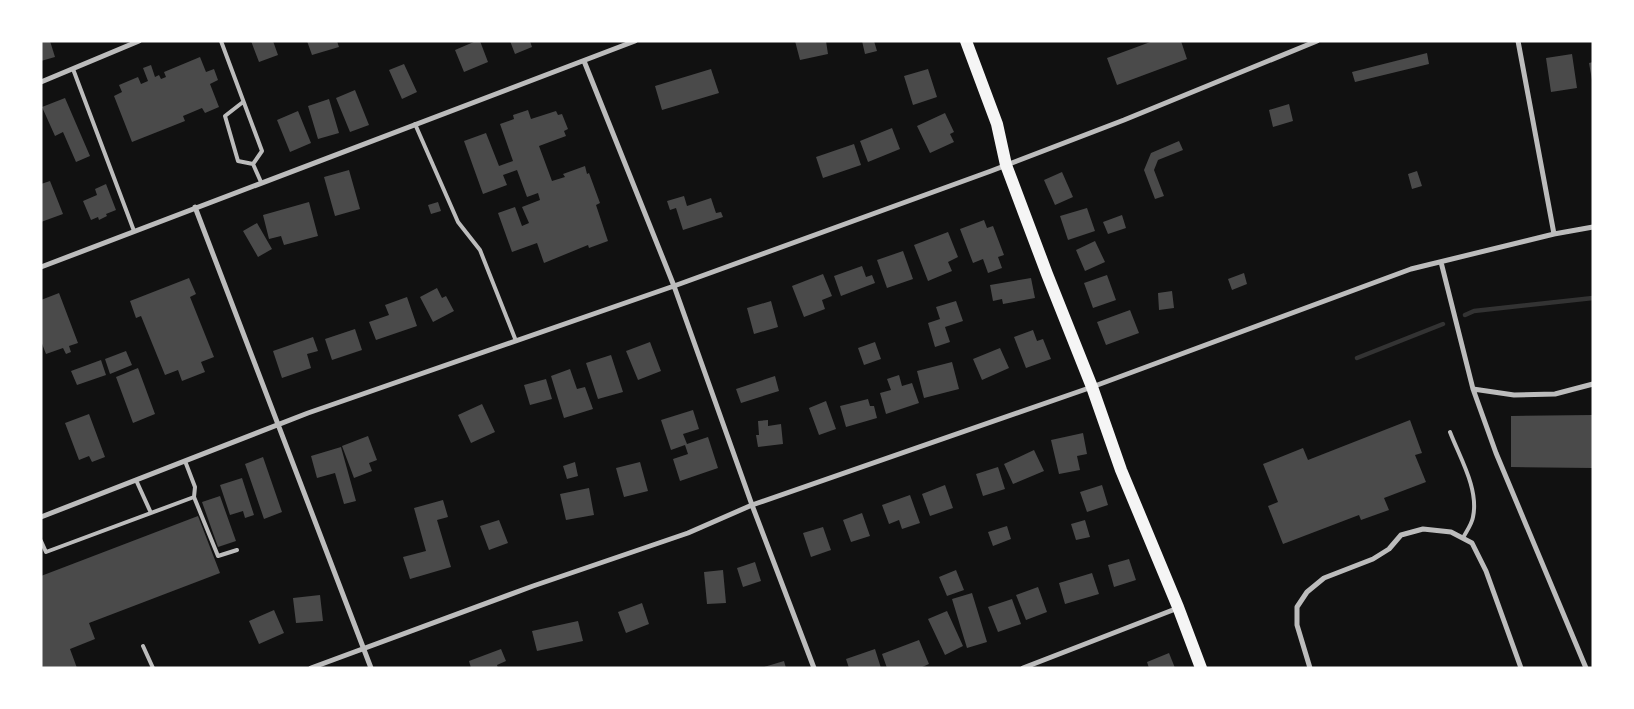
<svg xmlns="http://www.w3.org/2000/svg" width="1634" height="709" font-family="'DejaVu Sans',sans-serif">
<rect width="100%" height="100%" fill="#111"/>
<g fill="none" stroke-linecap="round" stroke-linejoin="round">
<path stroke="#333" stroke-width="4.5" d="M1465,315L1474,311L1593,298
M1357,358L1443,324"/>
</g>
<path fill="#4a4a4a" d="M41,41H50L55,57L41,61Z
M251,41H273L278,55L259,62Z
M307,41H337L339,47L312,55Z
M476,41H480L488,62L464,72L455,50Z
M510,41H530L532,47L515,54Z
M795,41H826L828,54L800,60Z
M862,41H874L877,51L865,54Z
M1153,41H1181L1187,59L1117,85L1107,58Z
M1427,53L1429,64L1355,82L1352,72Z
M1572,54L1577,88L1551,92L1546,58Z
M200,57L206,72L214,69L218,80L210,84L219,107L205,113L202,108L183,116L185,121L132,142L114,96L122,92L119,85L138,77L141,84L148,81L143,68L151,65L155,77L159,75L161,79L166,77L164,72Z
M1593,62V80H1592L1589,63Z
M404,64L417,92L402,99L389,70Z
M711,69L719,93L662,110L655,86Z
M928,69L937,97L913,105L904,76Z
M355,90L369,125L350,132L336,98Z
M65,98L90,156L76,162L63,132L55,136L42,107Z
M329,99L339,133L318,139L308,106Z
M1289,104L1293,121L1273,127L1269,110Z
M528,110L531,119L556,111L558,115L562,114L568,129L564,131L566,136L539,146L552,181L565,177L563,174L585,166L587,174L589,173L600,203L596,205L608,241L589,248L588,245L544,263L537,243L512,252L498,213L515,207L522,226L529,223L522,207L540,200L538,193L527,197L517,170L503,175L507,185L483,194L464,141L486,133L499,166L513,161L500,124L514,119L513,115Z
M298,111L311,143L290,152L277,120Z
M945,113L954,132L950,134L954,142L930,153L917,126Z
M892,128L900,149L868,162L860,141Z
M1179,141L1183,150L1158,160L1154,170L1164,196L1155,199L1144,170L1151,153Z
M854,144L861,165L823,178L816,157Z
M349,170L360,209L335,216L324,177Z
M1417,171L1422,186L1412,189L1408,174Z
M1062,172L1073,197L1055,205L1044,180Z
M50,181L63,214L41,222V184Z
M106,184L116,210L106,214L107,216L99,220L98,217L91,220L83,201L97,195L95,189Z
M684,196L687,206L711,198L716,213L721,212L723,217L683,230L676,208L670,210L667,201Z
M309,202L318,236L284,245L281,236L269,239L263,215Z
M438,202L441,211L431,214L428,205Z
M1087,208L1095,231L1068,240L1060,216Z
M1122,215L1126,228L1108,234L1103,222Z
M984,220L987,228L993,226L1004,255L998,257L1002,268L988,273L983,259L973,263L960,229Z
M257,223L272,249L258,257L243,231Z
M948,232L958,257L948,262L952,271L928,281L914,245Z
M1095,241L1105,262L1085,271L1076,250Z
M903,251L913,279L887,288L877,260Z
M862,266L866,277L872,275L875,283L841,296L834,276Z
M1244,273L1247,284L1232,290L1228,279Z
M823,274L832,296L822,300L825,309L804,317L792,286Z
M1107,275L1116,300L1093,308L1084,283Z
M189,278L196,294L190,297L214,357L201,362L205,372L182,381L178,370L165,375L141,316L136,318L130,301Z
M1031,278L1035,298L1003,304L1002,299L993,301L990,285Z
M437,288L442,298L446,296L454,311L433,322L420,297Z
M1172,291L1174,308L1159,310L1158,293Z
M59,293L78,343L69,346L71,352L66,354L63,348L46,354L41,341V300Z
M407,297L417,326L376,340L369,322L389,315L385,305Z
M771,301L778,327L754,334L747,308Z
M956,301L963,321L945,327L950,342L935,347L928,323L940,319L936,307Z
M1130,310L1139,333L1106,345L1097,322Z
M355,329L362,350L332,360L325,339Z
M1033,330L1037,341L1043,339L1051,359L1026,368L1014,337Z
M313,337L318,351L307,354L311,368L282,378L273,351Z
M650,342L661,371L638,380L626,351Z
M875,342L881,359L864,365L858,348Z
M1000,348L1009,368L982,380L973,359Z
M126,351L132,365L110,374L105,359Z
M611,355L623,392L598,399L586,363Z
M101,360L106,375L77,385L71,371Z
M952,362L959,389L924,398L917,371Z
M138,368L155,414L133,423L116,377Z
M570,369L577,389L585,387L593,409L564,418L551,376Z
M899,375L902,386L912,383L919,403L886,414L880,393L891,390L887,379Z
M775,376L779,391L741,403L736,389Z
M546,379L552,399L530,405L524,385Z
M868,399L870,406H874L877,418L846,427L840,406Z
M826,401L836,429L819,435L809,408Z
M482,404L495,432L471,443L458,415Z
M693,410L699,429L683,434L687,444L708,437L718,468L680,481L673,459L688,454L685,445L671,450L661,420Z
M89,414L105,457L92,462L89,456L79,460L65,423Z
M1593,415V468L1511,467V416Z
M768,420V426L781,424L783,444L758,447L756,435H759L758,421Z
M1410,420L1422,453L1415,455L1426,482L1384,498L1389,510L1361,520L1359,515L1283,544L1268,506L1278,502L1263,464L1303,448L1308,460Z
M1083,433L1087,454L1077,456L1080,470L1059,474L1051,440Z
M368,436L377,460L369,463L372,471L354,478L342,446Z
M341,447L356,501L344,504L335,473L317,478L311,456Z
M1034,450L1044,471L1013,484L1004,464Z
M263,457L282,512L264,519L245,464Z
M575,462L578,476L567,479L563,466Z
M640,462L648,491L624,497L616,468Z
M998,467L1005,489L983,496L976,474Z
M242,478L254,515L245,518L243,511L230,515L220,485Z
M945,485L953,508L930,516L922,494Z
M1102,485L1108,505L1087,512L1080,492Z
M589,488L594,515L566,520L560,494Z
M910,495L920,523L902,529L899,520L889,524L882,505Z
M220,496L236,541L218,547L202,502Z
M443,500L448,517L437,520L451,567L410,579L403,557L426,551L414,508Z
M862,513L870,536L851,542L843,520Z
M198,516L220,573L89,623L95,639L70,649L77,668H41V576Z
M499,520L508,543L489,550L480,526Z
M1085,520L1090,537L1076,540L1071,524Z
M1007,526L1011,539L993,546L988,532Z
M823,527L831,550L811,557L803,533Z
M1129,559L1136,580L1114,587L1108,565Z
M755,562L761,581L743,587L737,568Z
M723,570L726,603L707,604L704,572Z
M956,570L964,590L947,596L939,577Z
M1092,573L1099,594L1065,604L1059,583Z
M1038,587L1047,612L1026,620L1016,595Z
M972,593L987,642L967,648L952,599Z
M320,595L323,621L296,623L293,598Z
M1012,599L1021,624L998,632L988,607Z
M642,603L649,624L626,633L618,612Z
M274,610L284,633L259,644L249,621Z
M947,611L963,646L945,655L928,619Z
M578,621L583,641L537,651L532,631Z
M919,640L929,664L920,668H887L882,654Z
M501,649L506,661L497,665L498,668H471L469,661Z
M875,649L881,668H849L846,659Z
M1169,653L1175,668H1149L1147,662Z
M784,661L786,668H764V667Z"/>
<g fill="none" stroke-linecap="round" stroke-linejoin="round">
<path stroke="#bcbcbc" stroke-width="4" d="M221,41L262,151L253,164L261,182
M73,69L134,231
M243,102L225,116L238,161L253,164
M415,124L458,222L480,250L516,341
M1450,432C1460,458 1479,489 1473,517C1472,524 1466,532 1463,538
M136,480L151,513
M194,497L218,556L237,550
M41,541L46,552L194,497L195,487L185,461
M143,646L153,668"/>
<path stroke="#bcbcbc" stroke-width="5" d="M1518,41L1554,234
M584,61L674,286L752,505L814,668
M41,82L139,41
M195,207L371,668
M1441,262L1473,389L1514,395L1555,394L1593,384
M41,267L635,41
M1473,389L1496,453L1586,668
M41,517L308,413L674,286L991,171L1124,120L1317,41
M311,668L533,586L688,533L752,505L1092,387L1411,269L1554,234L1593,227
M1023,668L1178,608
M1310,668L1297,625V607L1307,592L1324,578L1373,559L1389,549L1401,535L1423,529L1451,532L1472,543L1486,571L1521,668"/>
<path stroke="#f5f5f5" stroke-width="12" d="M966,41L997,124L1006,165L1047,274L1092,387L1121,470L1178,607L1201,668"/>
</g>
<rect width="1634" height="709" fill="none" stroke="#ffffff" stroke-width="85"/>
</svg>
